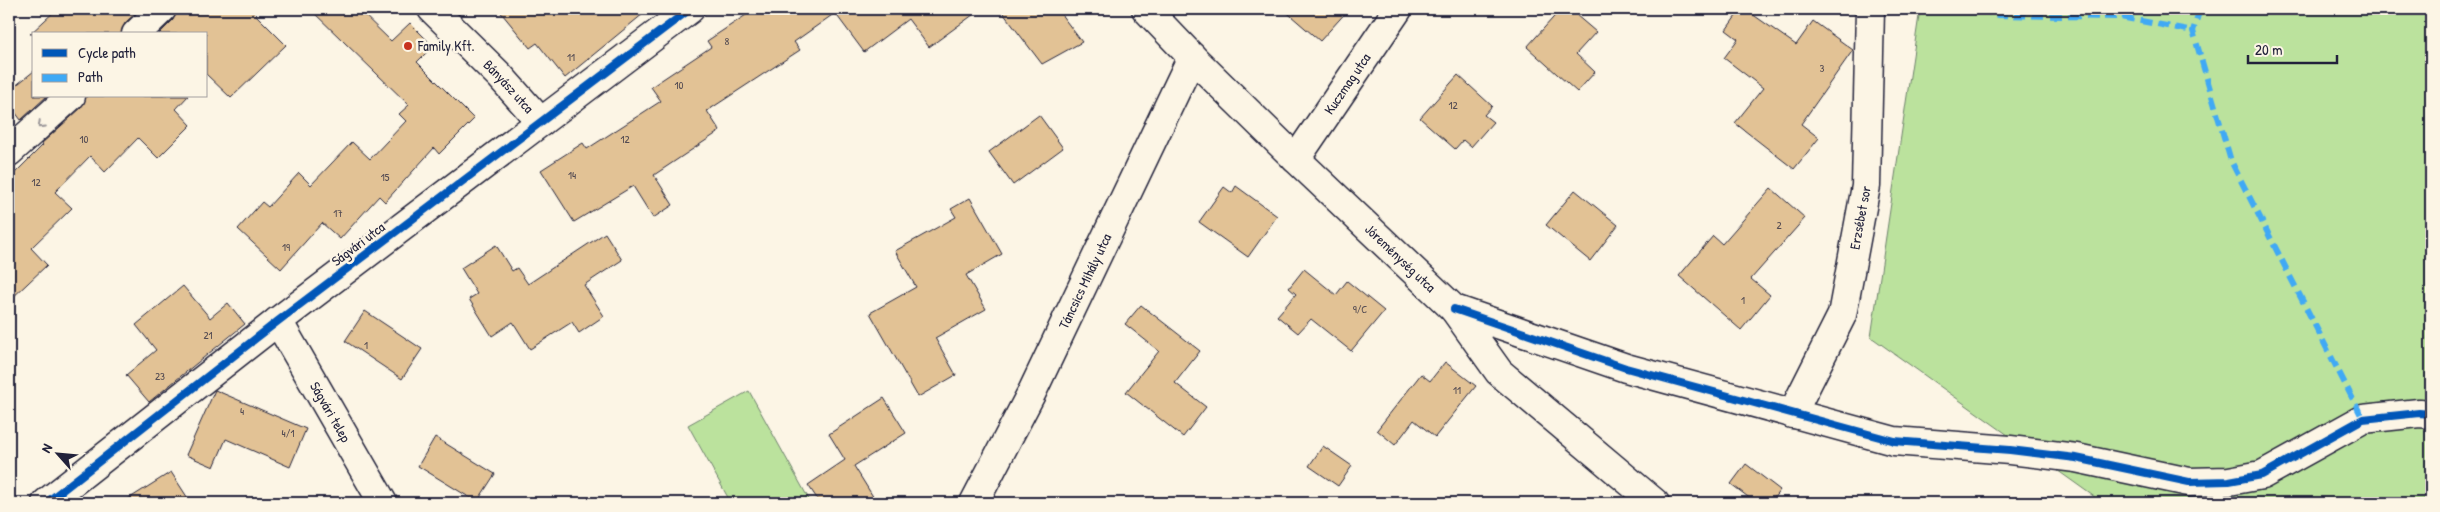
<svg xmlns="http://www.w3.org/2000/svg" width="2440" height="512" font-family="'Patrick Hand',sans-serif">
<rect width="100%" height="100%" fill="#fcf5e5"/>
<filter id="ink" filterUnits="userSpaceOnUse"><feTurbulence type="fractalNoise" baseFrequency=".02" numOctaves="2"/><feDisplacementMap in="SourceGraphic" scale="10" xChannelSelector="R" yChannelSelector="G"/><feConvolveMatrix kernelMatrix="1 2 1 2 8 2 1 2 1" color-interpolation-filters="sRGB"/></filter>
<g filter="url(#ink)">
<path fill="#bbe29d" stroke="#6e826c" d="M1920,9H2431V503H2103L1871,337Z
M749,391L811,503H731L688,425Z"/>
<path fill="#e2c295" stroke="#22223b" d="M57,9H140L125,23L121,34H30Z
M177,9H250L286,45L231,98L206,74V34H159L173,20Z
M310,9H358L391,41L410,23L433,46L417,62L474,119L439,154L434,148L385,202L379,196L340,239L322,223L281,269L238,229L262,202L268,207L299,173L311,185L352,142L370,159L406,121L399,114L409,105Z
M498,9H649L565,78L537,43L530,48Z
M755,9H981L929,47L908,19L864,52L835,13L794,42L800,50L707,111L720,131L654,175L673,205L653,218L633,186L574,222L541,170L583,143L587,149L661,101L651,87L711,47L707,41Z
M1000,9H1057L1082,42L1042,64Z
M1283,9H1349L1320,41Z
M1561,9H1569L1596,32L1576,54L1595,72L1577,92L1527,47Z
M1741,9H1745L1796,45L1813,21L1853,50L1801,124L1819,138L1794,169L1735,123L1763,88L1724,58L1738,39L1726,30Z
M34,71V96H47L21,120L9,104V91Z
M1458,75L1492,106L1484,115L1493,122L1471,147L1463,140L1455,149L1420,118Z
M86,96H188L176,109L191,125L158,158L138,138L105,172L90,156L55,192L72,208L31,248L47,265L9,301V179L43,145L41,144L81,108Z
M1039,115L1063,148L1013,185L989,152Z
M1236,186L1277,216L1248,257L1199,222L1224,187L1232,193Z
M1771,188L1805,218L1751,279L1770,295L1741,330L1679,276L1713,236L1722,244Z
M1575,190L1618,225L1590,261L1546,225Z
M970,198L1002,254L966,275L986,309L935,338L956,375L918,397L870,313L916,287L895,251L956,217L951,209Z
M605,233L622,260L584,285L604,316L579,333L572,322L530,349L513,322L492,336L469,299L477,294L461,268L496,245L512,271L517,268L528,284Z
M1304,269L1336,295L1347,281L1384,311L1351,351L1311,319L1298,333L1277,316L1296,294L1289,288Z
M183,286L210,318L228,303L245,324L149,402L126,375L156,350L136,325Z
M1141,305L1200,351L1175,383L1206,407L1183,437L1126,392L1159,351L1125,324Z
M365,311L422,349L402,379L345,341Z
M1445,362L1476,386L1435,437L1414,420L1395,445L1377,430L1421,374L1430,381Z
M215,390L306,429L290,467L226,439L214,467L186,455Z
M884,398L906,433L854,466L877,503H820L808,485L845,460L829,434Z
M435,437L495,474L477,502L418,466Z
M1323,446L1352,466L1338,486L1309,466Z
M1746,464L1780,490L1770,503H1756L1731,484Z
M171,472L191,503H122Z"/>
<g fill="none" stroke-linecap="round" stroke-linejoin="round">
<g stroke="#22223b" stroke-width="31">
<g id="minor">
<path id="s1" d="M432,9L500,76L541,122"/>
<path id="s2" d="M1146,9L1192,57L1296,159L1454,309L1499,372L1655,503"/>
<path d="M136,34L162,9"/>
<path d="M9,152L71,96"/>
<path id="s3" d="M1296,159L1398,9"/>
<path d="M1454,309L1626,368L1894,441L2010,450L2076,458L2189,482L2229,481L2262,475L2363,419L2419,413L2431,414"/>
<path id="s4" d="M278,321L383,503"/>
<path id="s5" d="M1792,414L1842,315L1866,186L1870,9"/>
<path d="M46,503L278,321L690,9"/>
<path id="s6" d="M974,503L1032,392L1192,57"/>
</g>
</g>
<use href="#minor" stroke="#fcf5e5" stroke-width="28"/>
<path stroke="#3fa9f5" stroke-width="6" stroke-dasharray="12 6" stroke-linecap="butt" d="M1979,9L1997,15L2120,17L2193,31
M2200,9L2193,31L2231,161L2363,419"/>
<g stroke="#fcf5e5" stroke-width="11">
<path id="cycleway" d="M1454,309L1626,368L1894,441L2010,450L2076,458L2189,482L2229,481L2262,475L2363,419L2419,413L2431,414
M46,503L278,321L690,9"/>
</g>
<use href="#cycleway" stroke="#0057b8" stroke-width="8"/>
</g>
<defs><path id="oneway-chevron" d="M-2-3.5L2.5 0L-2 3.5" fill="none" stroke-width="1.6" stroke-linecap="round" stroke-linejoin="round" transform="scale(1.25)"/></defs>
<use stroke="#9a9698" href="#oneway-chevron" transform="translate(41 125) rotate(136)"/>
</g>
<circle fill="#c8321e" stroke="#fcf5e5" stroke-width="2" cx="408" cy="46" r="5"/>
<g text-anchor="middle" stroke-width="5" stroke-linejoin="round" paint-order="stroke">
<g font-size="11" fill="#524a52">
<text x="727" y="45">8</text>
<text x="571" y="61">11</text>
<text x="1822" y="72">3</text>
<text x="679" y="89">10</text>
<text x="1453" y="109">12</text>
<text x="84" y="143">10</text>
<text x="625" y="143">12</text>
<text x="572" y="179">14</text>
<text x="385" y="181">15</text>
<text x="36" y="186">12</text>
<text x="338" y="217">17</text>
<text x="1779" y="229">2</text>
<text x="286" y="251">19</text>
<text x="1743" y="304">1</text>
<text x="1360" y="313">9/C</text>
<text x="208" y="339">21</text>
<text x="366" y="349">1</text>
<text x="160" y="380">23</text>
<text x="1457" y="394">11</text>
<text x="242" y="415">4</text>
<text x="288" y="437">4/1</text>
</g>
<g font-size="14" fill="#22223b" stroke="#fcf5e5" text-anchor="start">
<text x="418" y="51">Family Kft.</text>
</g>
<g font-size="14" fill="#22223b" stroke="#fcf5e5">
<text dy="5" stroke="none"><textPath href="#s3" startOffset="91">Kuczmag utca</textPath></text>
<text dy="5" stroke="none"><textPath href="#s1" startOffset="109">Bányász utca</textPath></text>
<text dy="5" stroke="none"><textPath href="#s5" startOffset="210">Erzsébet sor</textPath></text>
<text transform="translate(358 244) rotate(-37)" y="5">Ságvári utca</text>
<text dy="5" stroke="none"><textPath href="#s2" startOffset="356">Jóreménység utca</textPath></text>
<text dy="5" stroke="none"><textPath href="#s6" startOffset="248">Táncsics Mihály utca</textPath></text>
<text dy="5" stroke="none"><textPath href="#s4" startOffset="105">Ságvári telep</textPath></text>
</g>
</g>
<rect width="2440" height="512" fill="none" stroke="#fcf5e5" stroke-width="30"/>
<rect x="15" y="15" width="2410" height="482" fill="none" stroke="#22223b" stroke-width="2" filter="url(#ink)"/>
<rect x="32" y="32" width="175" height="65" fill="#fcf5e5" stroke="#a5a1a1"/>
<rect x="42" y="49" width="25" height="8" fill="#0057b8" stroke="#a5a1a1"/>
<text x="78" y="58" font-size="15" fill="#22223b">Cycle path</text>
<rect x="42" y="74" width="25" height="8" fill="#3fa9f5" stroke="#a5a1a1"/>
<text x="78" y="82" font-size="15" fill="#22223b">Path</text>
<g transform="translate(58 454) rotate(297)" stroke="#fcf5e5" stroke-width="4" paint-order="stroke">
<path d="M0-4L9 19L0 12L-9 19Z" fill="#22223b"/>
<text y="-8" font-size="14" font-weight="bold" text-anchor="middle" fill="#22223b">N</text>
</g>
<path d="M2248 55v8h89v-8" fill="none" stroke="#22223b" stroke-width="2.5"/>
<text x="2255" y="55" font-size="15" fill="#22223b" stroke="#fcf5e5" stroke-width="4" paint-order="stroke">20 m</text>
</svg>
